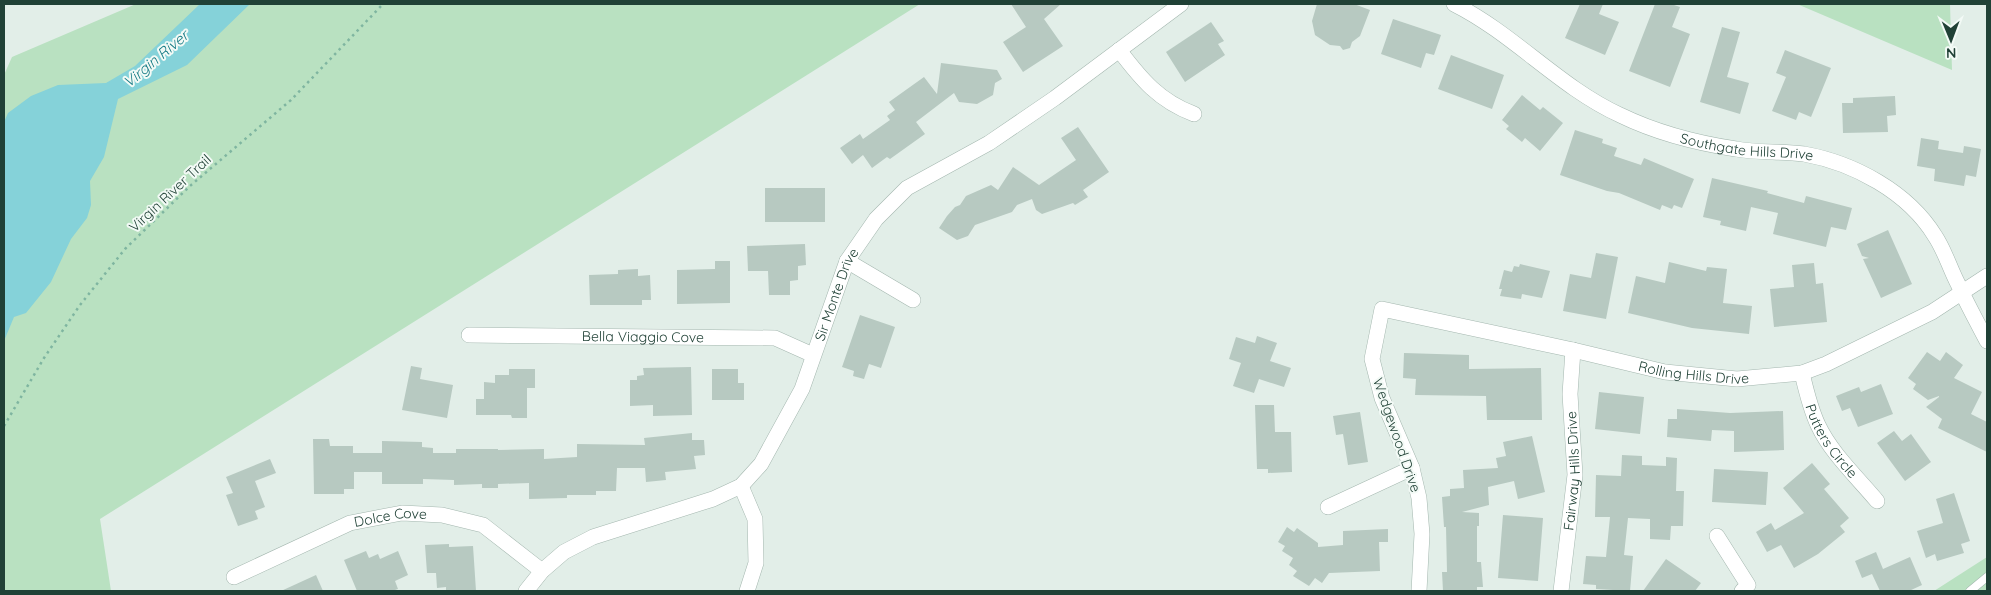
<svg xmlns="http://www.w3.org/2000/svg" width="1991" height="595" font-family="Quicksand,sans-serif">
<rect width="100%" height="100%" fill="#e2eee8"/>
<path fill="#b9e1c1" d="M136,4H920L100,519L111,591H4V75L12,57Z
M1797,4H1950L1952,70Z
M1987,557V591H1934Z"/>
<path fill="#85d2d9" d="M200,4H250L187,65L118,99L104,157L90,181L91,205L87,218L71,239L51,282L26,313L14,317L4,341V122L8,113L31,96L58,85L106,83L135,66Z"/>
<path fill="#b7c9c1" d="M1011,4H1061L1044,19L1063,46L1023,72L1003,42L1026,27Z
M1317,4H1354L1370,10L1360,36L1352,42L1350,48L1343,50L1340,46L1330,45L1315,35L1312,21Z
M1580,4H1603L1599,14L1619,22L1605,55L1565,38Z
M1655,4H1671L1680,7L1672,27L1690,34L1670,87L1629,71Z
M1393,19L1441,35L1434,55L1426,53L1421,68L1381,54Z
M1211,22L1224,41L1218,44L1225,55L1185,82L1166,52Z
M1722,27L1740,32L1727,77L1749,83L1740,114L1700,102Z
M1785,50L1831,68L1811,117L1799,112L1796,120L1772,111L1786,77L1776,73Z
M1451,55L1504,75L1492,109L1438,89Z
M941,63L997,70L1002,79L995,83L993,95L977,104L959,102L954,93L916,122L925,134L890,159L887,157L872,168L863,155L852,164L840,148L860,134L863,139L890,120L887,116L895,110L889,102L924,77L937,94Z
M1522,95L1540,110L1543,107L1563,123L1540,151L1525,138L1522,142L1506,129L1509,126L1502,120Z
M1895,96L1896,115L1887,116L1888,132L1843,133L1842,103H1853V98Z
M1078,127L1109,172L1083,190L1088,197L1075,205L1073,203L1042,214L1036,210L1032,199L1017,205L1012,212L975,225L968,236L957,240L939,228L947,216L955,207L960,205L966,196L991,185L998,190L1013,167L1039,185L1076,160L1061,138Z
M1575,130L1603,139L1602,143L1617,148L1614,156L1641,165L1644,158L1694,179L1682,208L1674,205L1672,209L1662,205L1660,210L1619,193L1607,191L1560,175Z
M1921,138L1939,141L1938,149L1963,153L1964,146L1981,149L1976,177L1966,175L1964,186L1934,181L1935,169L1917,166Z
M1712,178L1768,191L1767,193L1804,203L1806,196L1852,208L1846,230L1831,227L1826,247L1773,234L1778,213L1751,207L1746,231L1720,225L1721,221L1703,217Z
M765,188H825V222H765Z
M1888,230L1912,284L1881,298L1863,259L1869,258L1862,256L1857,244Z
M805,244L806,265L798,266V280L790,281V295H769L768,271H748L747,246Z
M1596,253L1618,257L1606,319L1563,311L1570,274L1591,278Z
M715,261H730V303L677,304V270L715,269Z
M1669,262L1706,271L1707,267L1727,269L1723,303L1752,306L1749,334L1692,328L1628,313L1636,276L1665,283Z
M1814,263L1816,284L1823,283L1827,322L1774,327L1770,289L1794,287L1792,265Z
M1520,264L1550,271L1542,298L1522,294L1521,299L1500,296L1502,289H1499L1504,270L1512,272L1514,266L1519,267Z
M638,269V276L650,275L651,300H642V305H590L589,275L618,274V270Z
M860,315L895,327L881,368L869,364L864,379L853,376L854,371L842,367Z
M1257,336L1277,343L1270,361L1291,368L1284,387L1259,379L1254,393L1233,386L1241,363L1229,359L1236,337L1255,343Z
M1927,352L1940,361L1946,352L1963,365L1954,378L1982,392L1971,414L1987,422V452L1938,428L1942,419L1926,407L1939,397V396L1928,400L1913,389L1916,384L1908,378Z
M1404,353L1469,355V369L1541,368L1542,420H1487L1486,396L1415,395L1416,379L1403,378Z
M411,366L422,368L420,379L453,385L447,418L402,410Z
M691,367L692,415L653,416V405L630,406V380H637V376L644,375L643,368Z
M509,369H535V388H527V418H512L511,415H476V399H484V382L495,383V375H509Z
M712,369H738V383H744V400H712Z
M1881,384L1893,414L1858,427L1850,408L1842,411L1836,396L1859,387L1861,392Z
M1599,392L1644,397L1640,434L1595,429Z
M1255,405H1274L1275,432H1291L1292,472L1268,473V469H1257Z
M1677,409L1730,413L1783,411L1784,450L1734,452V431L1712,430L1711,441L1667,437L1668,419H1677Z
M1360,412L1368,462L1348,465L1343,434L1336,435L1333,416Z
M1894,431L1902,441L1911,434L1931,462L1905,481L1877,443Z
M692,433V440H704L705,455L694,456L696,469L665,472L666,480L646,482L645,468H617L616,491H596V495H567V498L529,499V483L498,484V488H482V484L454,485V480L423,479V484H382V472H354V489H344V494H314L313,439H329L330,446H353V453H382V441L422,442V447L433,448V453H456V449H498V450L544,449V459L577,457V444L645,445L644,438Z
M1532,436L1545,492L1518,499L1514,481L1488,487L1489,505L1462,512L1479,513V526H1477V562H1481L1483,587H1477V591H1443L1442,572H1447L1446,527H1444L1442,497L1450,496V489L1464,488L1463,470L1498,468L1496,458L1506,456L1503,442Z
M1622,455L1642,456V465L1666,466V457L1677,458L1676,491H1684L1683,526H1671L1670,540L1650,539V519L1628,518L1624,555L1633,556L1630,591L1596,589V585L1583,584L1586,556L1606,557L1610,517H1595L1596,475L1621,476Z
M270,459L276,473L255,481L265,507L255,511L258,519L238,526L226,495L233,493L226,477Z
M1812,463L1830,484L1824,489L1849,518L1840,526L1845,532L1818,554L1794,568L1781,545L1767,552L1756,532L1771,523L1775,530L1804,513L1783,488Z
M1714,469L1768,472L1766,505L1712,502Z
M1954,493L1970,541L1961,544L1964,553L1937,561L1935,554L1926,558L1917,531L1943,523L1936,499Z
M1503,515L1543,518L1538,581L1498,578Z
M1287,527L1294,532L1297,528L1318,543V547L1343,545V531L1388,529V542H1379L1380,571L1329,573L1322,583L1315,578L1309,586L1293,576L1297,571L1289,565L1293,558L1282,551L1285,546L1278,542Z
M449,544V547L473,546L476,591H446V587L437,588L436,573H427L425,545Z
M366,551L369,558L378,554L380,559L398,551L408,575L395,581L398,589L392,591H357L344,560Z
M1876,552L1883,569L1910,557L1922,585L1909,591H1880L1872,574L1862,578L1855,561Z
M1666,559L1701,583L1695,591H1643Z
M316,575L323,591H281Z"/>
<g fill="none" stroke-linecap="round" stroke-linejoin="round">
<g stroke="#a4b7af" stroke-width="9">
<path id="lane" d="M1970,591L1987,577"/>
</g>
<g stroke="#a4b7af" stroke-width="16">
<g id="street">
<path id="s1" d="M1454,4C1514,34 1559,87 1620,115C1657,133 1696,143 1736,149C1758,153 1781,151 1804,154C1854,163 1908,192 1935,236C1945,251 1950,269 1958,284C1967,304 1977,322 1987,341"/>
<path d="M1119,50C1141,79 1159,101 1194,114"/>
<path d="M847,261L913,300"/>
<path id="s2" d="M469,335L775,338L813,355"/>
<path id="s3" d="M1802,373C1806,390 1810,408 1818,425C1831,453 1857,477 1877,501"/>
<path d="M741,486L755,519L756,563L747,591"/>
<path d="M1328,507L1412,468"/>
<path d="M1717,536L1748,585L1742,591"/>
<path id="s4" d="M234,577L350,523L402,513L442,515L483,525L542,571"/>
<path id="s5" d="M526,591L542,571L564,552L593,537L713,499L741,486L761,464L802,389L847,261L876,219L907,188L989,143L1055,98L1181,4"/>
<path id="s6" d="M1419,591L1422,534L1419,498L1412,468L1382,398L1372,359L1382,309L1573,350L1665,372L1737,379L1802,373L1826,364L1932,312L1987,276"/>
<path id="s7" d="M1561,591L1575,475L1570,394L1573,350"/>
</g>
</g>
<path stroke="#7fb5a0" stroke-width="2.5" stroke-dasharray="2.5 4" stroke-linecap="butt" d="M4,426L44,358L80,305L125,249L190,186L291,100L383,4"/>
<use href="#lane" stroke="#fff" stroke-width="8"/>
<use href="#street" stroke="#fff" stroke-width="15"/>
</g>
<g text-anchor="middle" stroke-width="4" stroke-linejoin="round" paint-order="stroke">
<g font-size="14" fill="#204136" stroke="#f3faf6">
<text dy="5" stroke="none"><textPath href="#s1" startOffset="332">Southgate Hills Drive</textPath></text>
<text transform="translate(170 193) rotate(-43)" y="5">Virgin River Trail</text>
<text dy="5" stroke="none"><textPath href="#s5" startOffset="460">Sir Monte Drive</textPath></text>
<text dy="5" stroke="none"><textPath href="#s2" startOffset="174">Bella Viaggio Cove</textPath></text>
<text dy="5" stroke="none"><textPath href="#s6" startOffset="610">Rolling Hills Drive</textPath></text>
<text transform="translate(1397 435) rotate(71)" y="5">Wedgewood Drive</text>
<text dy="5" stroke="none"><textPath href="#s3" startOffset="75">Putters Circle</textPath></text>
<text dy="5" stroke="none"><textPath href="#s7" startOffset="121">Fairway Hills Drive</textPath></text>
<text dy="5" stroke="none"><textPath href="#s4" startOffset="169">Dolce Cove</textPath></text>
</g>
<g font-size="15" font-style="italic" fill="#137a84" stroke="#f3faf6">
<text transform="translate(156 59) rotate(-40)" y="5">Virgin River</text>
</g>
</g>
<rect width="1991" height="595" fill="none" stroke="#204136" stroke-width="10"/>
<g transform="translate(1951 40) rotate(179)" stroke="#f3faf6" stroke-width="4" paint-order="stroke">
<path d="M0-4L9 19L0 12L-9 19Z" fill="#204136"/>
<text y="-8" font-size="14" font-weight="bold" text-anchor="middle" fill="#204136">N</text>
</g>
</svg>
